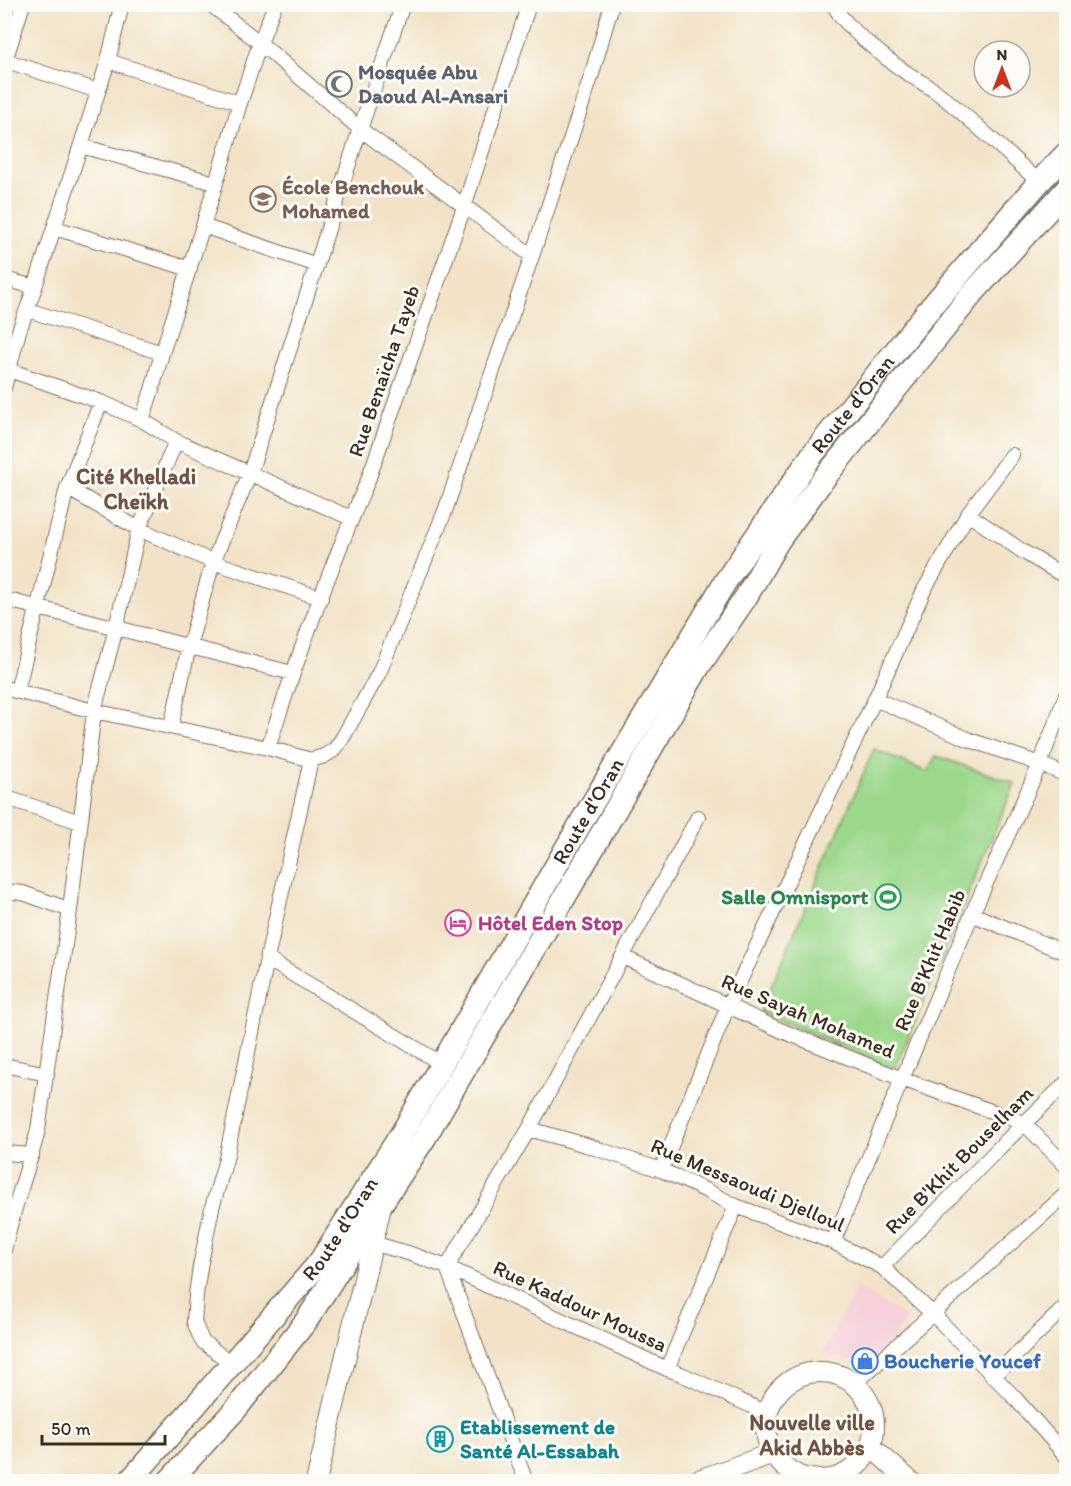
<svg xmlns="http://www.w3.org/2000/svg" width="1071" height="1486" font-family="Itim,sans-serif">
<rect width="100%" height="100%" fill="#fdfcf7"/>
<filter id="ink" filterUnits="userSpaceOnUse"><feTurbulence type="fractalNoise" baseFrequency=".0167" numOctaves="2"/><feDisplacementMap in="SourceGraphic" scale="12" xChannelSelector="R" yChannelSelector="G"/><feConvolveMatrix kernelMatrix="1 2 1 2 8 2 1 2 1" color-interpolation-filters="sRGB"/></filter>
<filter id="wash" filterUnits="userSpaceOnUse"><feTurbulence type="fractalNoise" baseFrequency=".008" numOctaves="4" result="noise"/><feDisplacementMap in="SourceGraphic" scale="24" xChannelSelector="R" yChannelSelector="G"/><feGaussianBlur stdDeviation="1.35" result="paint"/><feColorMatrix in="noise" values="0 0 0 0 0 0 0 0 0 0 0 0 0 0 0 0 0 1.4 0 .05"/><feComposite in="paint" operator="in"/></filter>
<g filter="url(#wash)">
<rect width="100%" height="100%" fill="#f2e3c8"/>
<path fill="#f6cfd9" d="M857,1287L908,1318L869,1367L823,1352Z"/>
<path fill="#9cd88c" stroke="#6c8155" stroke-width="1.5" d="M874,749L927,772L936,756L1015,783L895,1069L760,1012Z"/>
</g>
<g filter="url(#ink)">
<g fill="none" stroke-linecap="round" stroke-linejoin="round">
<g stroke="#7b6b5a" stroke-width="16">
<path id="street" d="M210,4L260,43L360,129L532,256
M834,4C840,24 889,61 907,73C917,80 929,86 938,93C973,121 1006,152 1039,182
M4,60L98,91
M108,61L240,103
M4,64L23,4
M81,146L215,183
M203,226L317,265
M55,228L190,269
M4,279L35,287L19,331L4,388
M35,287L108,61L122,4
M28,310L162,353
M9,370L101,402L142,420L176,441L351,518
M142,420L152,390L162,353L203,226L240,103L260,43L275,4
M1012,455L968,514L924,590L875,699L970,740L1040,764L1066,775
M67,488L139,529L213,562L321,598
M968,514L1022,551L1066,577
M4,599L292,673
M4,688L94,711L268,748L311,760L324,756L334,750L342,739L379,673L445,511L532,256L591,77L612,4
M17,691L67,488L101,402
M171,727L189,646L213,562L250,473L360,129L403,4
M268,748C297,658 330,568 368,480L464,207L529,4
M4,797L80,822
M4,891L23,893L70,910
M972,914L1066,953
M623,957L780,1030L902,1079L1024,1123L1066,1166
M267,959L442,1064
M4,1065L47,1074
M529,1129L586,1145L661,1170L705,1190L736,1206L833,1242L882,1267L933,1314L1015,1398L1066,1456
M4,1153L32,1155
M661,1170L728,1006L875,699
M833,1242L972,914L1040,764L1066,695
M372,1243L408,1253L447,1267L667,1369L681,1374L767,1413
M4,1251C12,1210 28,1171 38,1130L70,910L94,711L116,628L139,529L176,441
M882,1267L998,1149L1066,1083
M232,1364L202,1341L194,1322L196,1295L200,1267L212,1208L226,1159L267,959L311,760
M667,1369L736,1206
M993,1377L1066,1306
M854,1384L1066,1194
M526,1482L447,1267L529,1129L698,817"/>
</g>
<g stroke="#7b6b5a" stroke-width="22">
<path id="secondary" d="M766 1426a54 54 0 1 1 108 0a54 54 0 1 1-108 0Z
M870,1446L911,1482
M316,1482L380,1211
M694,1482L773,1453"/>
</g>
<g stroke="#7b6b5a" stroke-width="25">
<g id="primary">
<path id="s1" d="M129,1482L319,1263L402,1133L586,814L725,582L812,455L926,313L1039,182L1066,154"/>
<path d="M168,1482L236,1409L307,1320L360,1236L424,1139L699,666L746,597L778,541L822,481L972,294L1066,190"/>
</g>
</g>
<use href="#street" stroke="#fff" stroke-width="14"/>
<use href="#secondary" stroke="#fff" stroke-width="20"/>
<use href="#primary" stroke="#fff" stroke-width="22"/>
</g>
</g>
<defs>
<g id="mosque-ring" transform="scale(1.35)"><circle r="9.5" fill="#fdfcf7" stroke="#6b7280" stroke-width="1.5"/><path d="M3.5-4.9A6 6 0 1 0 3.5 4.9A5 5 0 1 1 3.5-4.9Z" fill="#6b7280"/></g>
<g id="school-ring" transform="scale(1.35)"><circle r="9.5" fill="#fdfcf7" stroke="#8d6e63" stroke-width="1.5"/><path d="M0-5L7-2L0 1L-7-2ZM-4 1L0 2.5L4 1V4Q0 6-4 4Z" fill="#8d6e63"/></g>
<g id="stadium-ring" transform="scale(1.35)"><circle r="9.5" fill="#fdfcf7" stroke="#2e9e5b" stroke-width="1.5"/><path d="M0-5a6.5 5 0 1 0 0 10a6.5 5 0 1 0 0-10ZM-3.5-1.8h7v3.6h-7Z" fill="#2e9e5b"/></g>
<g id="hotel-ring" transform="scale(1.35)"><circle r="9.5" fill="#fdfcf7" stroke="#d1479c" stroke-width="1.5"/><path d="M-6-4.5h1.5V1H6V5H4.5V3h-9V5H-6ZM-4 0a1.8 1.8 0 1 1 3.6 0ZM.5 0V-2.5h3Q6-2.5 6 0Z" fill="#d1479c"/></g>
<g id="shop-ring" transform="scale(1.35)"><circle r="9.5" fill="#fdfcf7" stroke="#3f7fe0" stroke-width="1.5"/><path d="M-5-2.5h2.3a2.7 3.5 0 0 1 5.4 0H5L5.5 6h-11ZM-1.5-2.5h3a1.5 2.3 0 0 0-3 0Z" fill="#3f7fe0"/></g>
<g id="building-ring" transform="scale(1.35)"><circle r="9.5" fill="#fdfcf7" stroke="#0f9aa8" stroke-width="1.5"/><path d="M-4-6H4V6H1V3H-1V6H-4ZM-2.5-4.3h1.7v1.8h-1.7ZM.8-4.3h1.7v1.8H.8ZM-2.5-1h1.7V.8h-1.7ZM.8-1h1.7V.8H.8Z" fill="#0f9aa8"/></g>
</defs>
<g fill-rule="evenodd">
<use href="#mosque-ring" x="339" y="84"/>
<use href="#school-ring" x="263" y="199"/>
<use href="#stadium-ring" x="888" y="897"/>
<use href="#hotel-ring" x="458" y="923"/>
<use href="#shop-ring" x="865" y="1361"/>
<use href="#building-ring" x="440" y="1439"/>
</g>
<g text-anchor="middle" stroke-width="6" stroke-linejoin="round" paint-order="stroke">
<g font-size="21" font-weight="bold" fill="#5b616d" stroke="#fdfcf7" text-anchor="start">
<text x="358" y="79">Mosquée Abu<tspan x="358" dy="24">Daoud Al-Ansari</tspan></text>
</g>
<g font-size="21" font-weight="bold" fill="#785e54" stroke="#fdfcf7" text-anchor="start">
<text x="282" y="194">École Benchouk<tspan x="282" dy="24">Mohamed</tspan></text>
</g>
<g font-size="21" fill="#3b2a1e" stroke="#fdfcf7">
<text transform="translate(384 371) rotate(-71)" y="7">Rue Benaïcha Tayeb</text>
<text dy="7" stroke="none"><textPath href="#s1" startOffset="1302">Route d'Oran</textPath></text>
<text dy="7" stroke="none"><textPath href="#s1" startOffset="816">Route d'Oran</textPath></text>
<text transform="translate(930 960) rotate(-67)" y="7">Rue B'Khit Habib</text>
<text transform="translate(808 1016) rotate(23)" y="7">Rue Sayah Mohamed</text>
<text transform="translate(959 1160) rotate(-45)" y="7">Rue B'Khit Bouselham</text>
<text transform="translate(748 1185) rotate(23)" y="7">Rue Messaoudi Djelloul</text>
<text dy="7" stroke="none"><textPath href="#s1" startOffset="330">Route d'Oran</textPath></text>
<text transform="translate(580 1306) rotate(25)" y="7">Rue Kaddour Moussa</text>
</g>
<g font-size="21" font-weight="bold" fill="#27864d" stroke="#fdfcf7" text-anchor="end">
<text x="868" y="904">Salle Omnisport</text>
</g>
<g font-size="21" font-weight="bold" fill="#b23c85" stroke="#fdfcf7" text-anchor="start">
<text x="478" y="930">Hôtel Eden Stop</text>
</g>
<g font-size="21" font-weight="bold" fill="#366cbe" stroke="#fdfcf7" text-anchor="start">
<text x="884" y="1368">Boucherie Youcef</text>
</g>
<g font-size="21" font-weight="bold" fill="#0d838f" stroke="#fdfcf7" text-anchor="start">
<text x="460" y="1434">Etablissement de<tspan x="460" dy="24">Santé Al-Essabah</tspan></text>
</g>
<g font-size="22" font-weight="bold" fill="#705143" stroke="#fdfcf7">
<text x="136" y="484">Cité Khelladi<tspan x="136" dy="25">Cheïkh</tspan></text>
<text x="812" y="1430">Nouvelle ville<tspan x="812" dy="25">Akid Abbès</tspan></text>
</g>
</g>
<rect width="1071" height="1486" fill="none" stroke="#fdfcf7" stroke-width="24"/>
<g transform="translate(1002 69)"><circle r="28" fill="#fdfcf7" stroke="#afa8a0" stroke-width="1.5"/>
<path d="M0-4.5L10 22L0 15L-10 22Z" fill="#c8321e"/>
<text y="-9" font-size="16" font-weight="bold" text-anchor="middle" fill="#3b2a1e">N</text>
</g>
<path d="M42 1435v9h123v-9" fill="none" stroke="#3b2a1e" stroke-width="3"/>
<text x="51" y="1435" font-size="18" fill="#3b2a1e" stroke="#fdfcf7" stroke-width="4.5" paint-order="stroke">50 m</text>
</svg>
